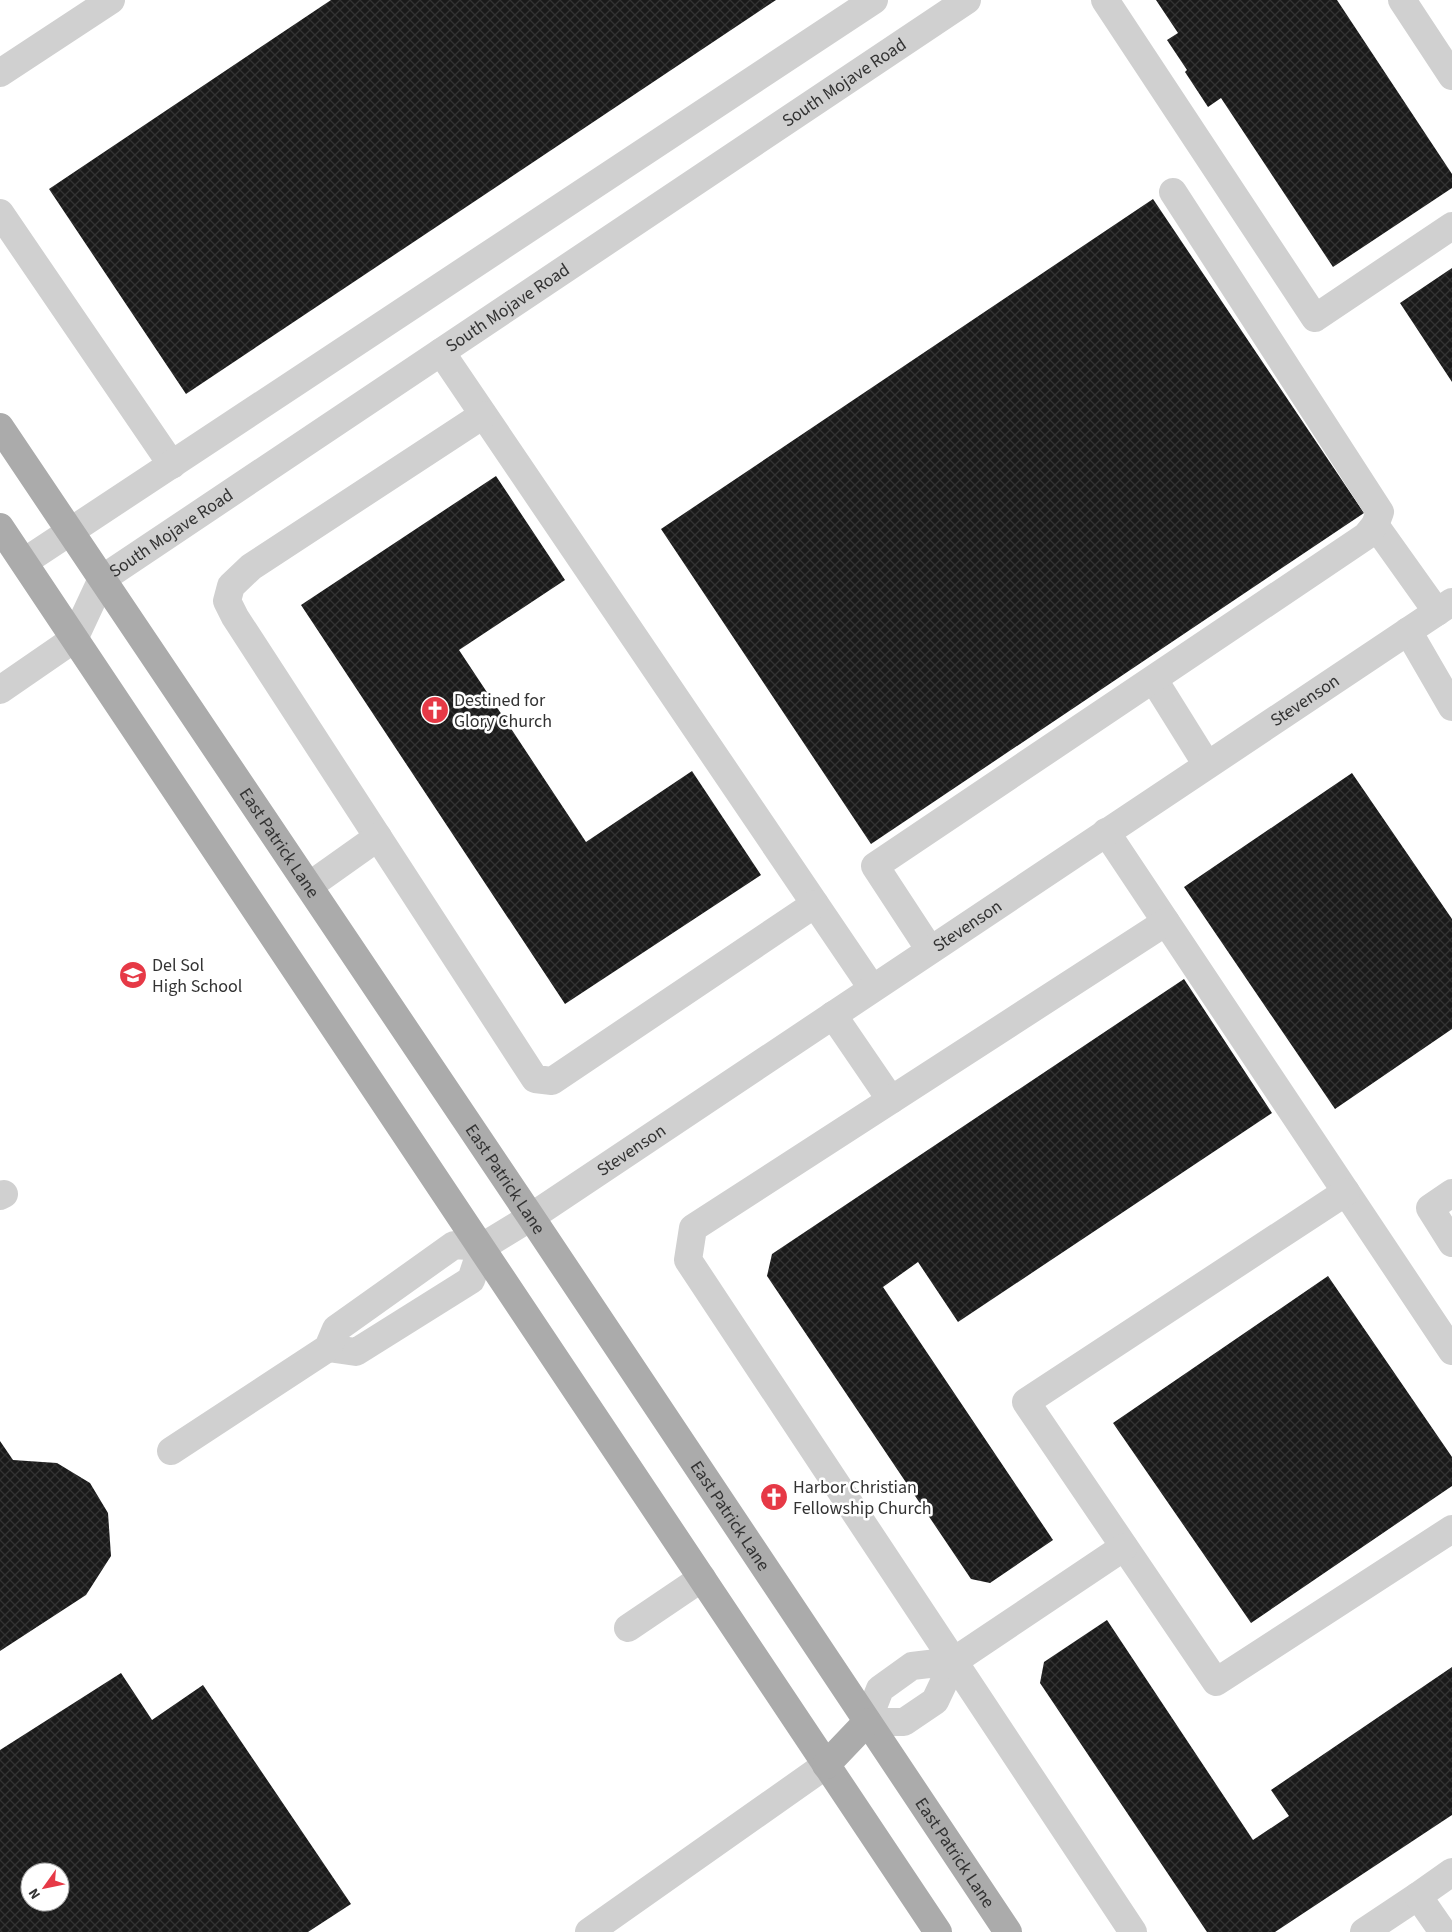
<svg xmlns="http://www.w3.org/2000/svg" width="1452" height="1932" font-family="'Source Sans 3',sans-serif">
<defs>
<pattern id="building-cross-hatch" width="8" height="8" patternUnits="userSpaceOnUse" patternTransform="scale(1.25)"><rect width="8" height="8" fill="#1a1a1a"/><path d="M0 0l8 8M0 8l8-8" fill="none" stroke="#333"/></pattern>
</defs>
<rect width="100%" height="100%" fill="#fff"/>
<path fill="url(#building-cross-hatch)" fill-rule="evenodd" d="M331,0H776L186,394L49,189Z
M1156,0H1337L1452,174V188L1333,267L1221,98L1208,107L1185,72L1187,70L1167,40L1178,33Z
M1153,199L1364,513L871,844L661,529Z
M1452,268V382L1400,303Z
M496,476L565,580L459,650L586,842L692,771L761,875L565,1004L301,605Z
M1352,773L1452,919V1029L1335,1109L1184,887Z
M1184,979L1272,1113L958,1322L918,1262L883,1287L1053,1540L990,1583L971,1579L767,1276L772,1254Z
M1328,1276L1452,1457V1486L1251,1623L1113,1423Z
M0,1441L13,1460L57,1463L90,1483L108,1513L111,1556L86,1595L0,1651Z
M1107,1620L1253,1840L1289,1816L1271,1790L1452,1667V1815L1275,1932H1207L1040,1683L1044,1662Z
M121,1673L152,1720L203,1685L351,1904L308,1932H0V1750ZM30,1872H60V1902H30Z"/>
<g fill="none" stroke-linecap="round" stroke-linejoin="round">
<g stroke="#d0d0d0" stroke-width="28">
<path d="M1105,0L1315,318L1452,226"/>
<path d="M1402,0L1452,76"/>
<path d="M0,73L111,0"/>
<path d="M0,213L172,465"/>
<path d="M441,352L872,988"/>
<path d="M483,415L251,567L231,586L227,601L235,617L535,1079L552,1081L815,904"/>
<path d="M1375,525L1437,612"/>
<path d="M24,562L874,0"/>
<path d="M1408,631L1452,707"/>
<path d="M1154,680L1207,765"/>
<path id="s1" d="M0,690L74,639L102,579L967,0"/>
<path d="M1106,832L1452,1351"/>
<path d="M309,886L378,837"/>
<path d="M930,950L875,866L1366,536L1375,525L1380,512L1173,192"/>
<path d="M833,1015L891,1100"/>
<path d="M1346,1192L1026,1402L1216,1682L1452,1529"/>
<path d="M1452,1193L1430,1208L1452,1243"/>
<path d="M0,1196L4,1194"/>
<path id="s2" d="M482,1247L531,1217L1452,602"/>
<path d="M328,1348L356,1352L471,1280L482,1247"/>
<path d="M171,1451L328,1348L336,1329L454,1245L482,1247"/>
<path d="M628,1628L702,1578"/>
<path d="M954,1661L935,1701L904,1722H867L880,1689L912,1666L954,1661L1124,1547"/>
<path d="M589,1932L826,1765"/>
<path d="M1133,1932L688,1260L693,1228L1166,922"/>
<path d="M1364,1932L1418,1896"/>
<path d="M1443,1932L1418,1896L1452,1872"/>
</g>
<g stroke="#ababab" stroke-width="28">
<path id="s3" d="M0,427L531,1217L1008,1932"/>
<path d="M0,527L938,1932"/>
<path d="M826,1765L867,1722"/>
</g>
</g>
<defs>
<g id="church-disc" transform="scale(1.4375)"><circle r="9.5" fill="#e63946" stroke="#fff"/><path d="M-1.2-6h2.4v3.5h3.3v2.4h-3.3V6h-2.4V-.1h-3.3v-2.4h3.3Z" fill="#fff"/></g>
<g id="school-disc" transform="scale(1.4375)"><circle r="9.5" fill="#e63946" stroke="#fff"/><path d="M0-5L7-2L0 1L-7-2ZM-4 1L0 2.5L4 1V4Q0 6-4 4Z" fill="#fff"/></g>
</defs>
<g fill-rule="evenodd">
<use href="#church-disc" x="435" y="710"/>
<use href="#school-disc" x="133" y="975"/>
<use href="#church-disc" x="774" y="1497"/>
</g>
<g text-anchor="middle" stroke-width="5" stroke-linejoin="round" paint-order="stroke">
<g font-size="18" fill="#333" stroke="#fff">
<text dy="6" stroke="none"><textPath href="#s1" startOffset="1049">South Mojave Road</textPath></text>
<text dy="6" stroke="none"><textPath href="#s1" startOffset="644">South Mojave Road</textPath></text>
<text dy="6" stroke="none"><textPath href="#s1" startOffset="239">South Mojave Road</textPath></text>
<text dy="6" stroke="none"><textPath href="#s2" startOffset="988">Stevenson</textPath></text>
<text dy="6" stroke="none"><textPath href="#s3" startOffset="501">East Patrick Lane</textPath></text>
<text dy="6" stroke="none"><textPath href="#s2" startOffset="582">Stevenson</textPath></text>
<text dy="6" stroke="none"><textPath href="#s2" startOffset="178">Stevenson</textPath></text>
<text dy="6" stroke="none"><textPath href="#s3" startOffset="906">East Patrick Lane</textPath></text>
<text dy="6" stroke="none"><textPath href="#s3" startOffset="1311">East Patrick Lane</textPath></text>
<text dy="6" stroke="none"><textPath href="#s3" startOffset="1716">East Patrick Lane</textPath></text>
</g>
<g font-size="18" fill="#333" stroke="#fff" text-anchor="start">
<text x="454" y="706">Destined for<tspan x="454" dy="21">Glory Church</tspan></text>
<text x="152" y="971">Del Sol<tspan x="152" dy="21">High School</tspan></text>
<text x="793" y="1493">Harbor Christian<tspan x="793" dy="21">Fellowship Church</tspan></text>
</g>
</g>
<g transform="translate(45 1887) rotate(237)"><circle r="24" fill="#ffffff" stroke="#adadad"/>
<path d="M0-4L9 19L0 12L-9 19Z" fill="#e63946"/>
<text y="-8" font-size="14" font-weight="bold" text-anchor="middle" fill="#333333">N</text>
</g>
</svg>
